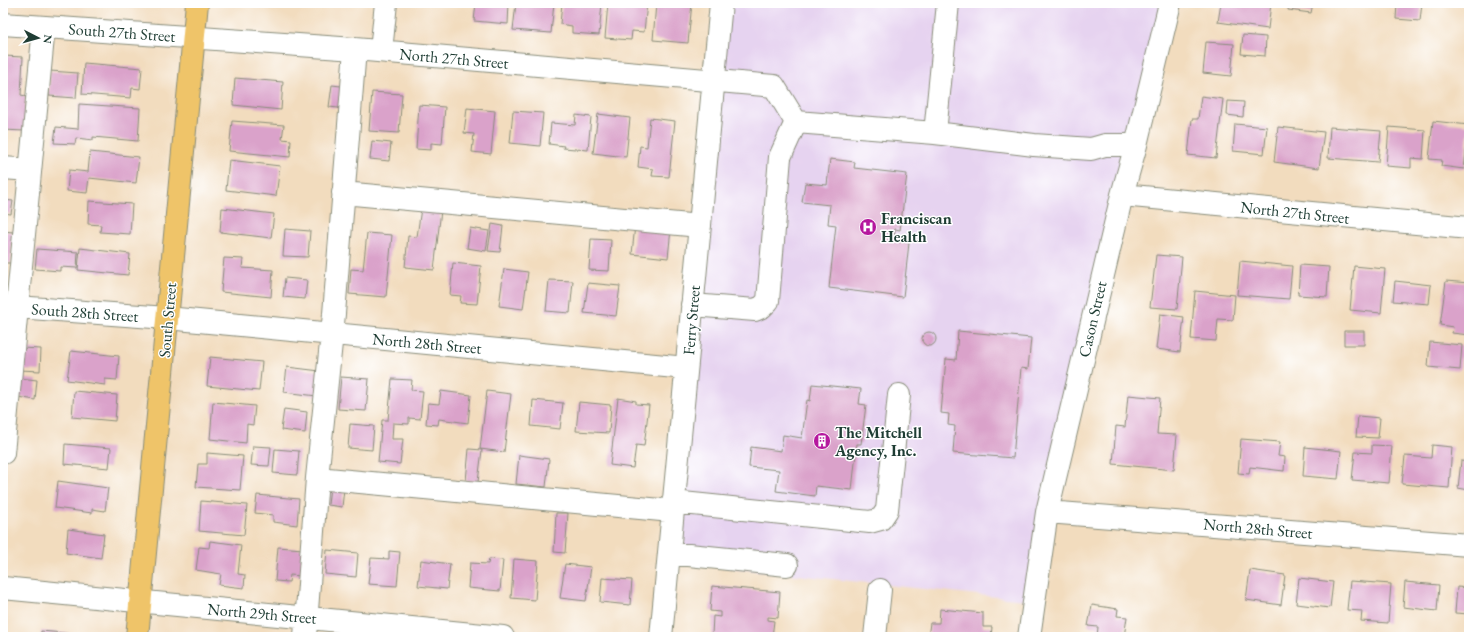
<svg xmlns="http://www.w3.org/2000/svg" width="1472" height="640" font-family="'EB Garamond',serif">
<rect width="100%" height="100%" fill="#fff"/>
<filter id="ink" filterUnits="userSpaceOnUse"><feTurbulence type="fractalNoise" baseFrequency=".025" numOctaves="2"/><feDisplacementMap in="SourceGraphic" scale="8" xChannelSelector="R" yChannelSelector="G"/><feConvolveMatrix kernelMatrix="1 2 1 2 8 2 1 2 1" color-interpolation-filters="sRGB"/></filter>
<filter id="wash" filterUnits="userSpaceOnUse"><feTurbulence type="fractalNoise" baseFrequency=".012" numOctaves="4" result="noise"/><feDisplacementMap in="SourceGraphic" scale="16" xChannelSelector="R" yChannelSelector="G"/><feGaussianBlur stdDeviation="0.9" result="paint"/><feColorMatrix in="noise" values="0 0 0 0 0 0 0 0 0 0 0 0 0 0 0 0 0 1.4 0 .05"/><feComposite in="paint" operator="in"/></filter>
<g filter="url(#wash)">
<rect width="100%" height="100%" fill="#f2dcbe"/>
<path fill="#e6d3f0" d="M721,3H1170L1034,601L668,561Z"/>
<g id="blocks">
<path fill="#daa2ca" d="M476,3H509L508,24L474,21Z
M516,3H554L551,33L513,30Z
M562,3H602L599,35L572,33V26L560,24Z
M608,3H647L644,32L632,31L631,40L605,38Z
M656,3H692L688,43L653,40Z
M1221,3H1271L1268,29L1218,22Z
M1289,3H1313L1311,13L1288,10Z
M1397,3H1422L1420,21L1396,19Z
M1243,35L1266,37L1265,56L1241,54Z
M1206,42L1234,44L1231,76L1203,73Z
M4,56L23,57L21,95L26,96L24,131L3,130V63Z
M84,63L142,68L140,89L132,88L131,98L82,94Z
M50,71L78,73L76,98L49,96Z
M235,78L283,82L281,110L233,105Z
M332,85L350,87L347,109L329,107Z
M372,92L402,94L399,133L369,131Z
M1201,96L1223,99L1216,158L1188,155L1192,119H1198Z
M1228,101L1244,102L1243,117L1227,115Z
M79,104L140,108L138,141L93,137V140L76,138L75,144L54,143L56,127L78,129Z
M419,105L445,107L442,144L431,143V150L416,149Z
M467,108L495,111L491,154L472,152L474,134L464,133Z
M513,111L543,113L540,146L510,143Z
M598,114L630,118L626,157L593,153Z
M576,115L591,117L588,150L563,148L564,146L549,144L551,123L575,125Z
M650,118L675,121L669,177L652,176L653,169L638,167L640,146L647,147Z
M232,121L284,125L282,139L291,140L290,157L229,151Z
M1433,121L1469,125L1464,169L1441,166L1442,160L1429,159Z
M1235,124L1267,127L1264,154L1233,151Z
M1278,127L1324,132L1319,168L1274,162Z
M1330,127L1381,131L1378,162L1328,158Z
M1389,127L1425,130L1423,159L1411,158V168L1386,166Z
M372,141L391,143L389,161L370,159Z
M90,152L139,157L136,183L89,178L87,193L67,191L69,170L88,172Z
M830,159L855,162L854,168L907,174L900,230L895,229L894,241L909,243L903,297L829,288L836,225L828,224L830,205L802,202L805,183L827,185Z
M229,160L280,166L276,196L226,190Z
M3,200L13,201L11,214L3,213Z
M89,201L132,204L130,234L100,232L101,225L88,224Z
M222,208L274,214L271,238L220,232Z
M421,208L441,210L434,270L405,267L408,236L417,237Z
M492,224L503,226L500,252L488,251Z
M635,225L671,229L668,258L632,254Z
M470,228L489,231L486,251L467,248Z
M285,229L310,231L308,257L283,256Z
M3,231L13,232L11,263H3Z
M367,233L392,235L386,297L349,294L351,269L363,270Z
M591,239L611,240L609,271L589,270Z
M80,248L130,254L128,275L78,270Z
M37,249L78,252L77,268L60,267V271L35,269Z
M1156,255L1182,257L1177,309L1150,307Z
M224,258L243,259L242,268L273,270L271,297L221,292Z
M1240,261L1292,266L1289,299L1237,295Z
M453,263L481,266L477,304L460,303L461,296L450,295Z
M1300,265L1329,267L1327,297L1298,295Z
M1354,266L1385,269L1381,313L1350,310Z
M504,269L528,272L523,309L499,306Z
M285,278L307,280L305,299L283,297Z
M549,280L573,281L570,313L546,311Z
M1395,281L1431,285L1429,304L1393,301Z
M1446,281L1469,283V335L1452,333L1453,327L1440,325Z
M588,283L620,286L616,316L584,313Z
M1195,291L1235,295L1233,320L1218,319L1216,341L1191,339Z
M1160,314L1184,317L1180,352L1156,349Z
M958,331L1031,338L1028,369L1021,368L1013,458L953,453L955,426L948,425L949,414L941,413L946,359L956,360Z
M1344,331H1364V345H1344Z
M922 339a7 7 0 1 1 14 0a7 7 0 1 1-14 0Z
M1430,342L1462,345L1460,370L1428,367Z
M21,348L41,349L40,371L20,370Z
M71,351L119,356L117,380L105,379V385L67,380Z
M210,357L262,362L259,391L207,386Z
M287,367L320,371L317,396L284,392Z
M341,377L369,379L366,411L338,409Z
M20,378L37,380L35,400L18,397Z
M392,379L412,380L411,390L423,391L420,419L409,418V424L393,423L392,439H403L400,464L378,462L382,420H388Z
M812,384L861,389L859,404L866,405L861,444H857L852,490L816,486L815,496L776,491L779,470L749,467L751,447L781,451L783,435L802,438L807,400L810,401Z
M74,391L117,395L115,421L72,417Z
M441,391L471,395L468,423L439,419L438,425L426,424L428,403L439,404Z
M487,391L511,394L504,452L480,449Z
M1128,395L1160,398L1157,434L1177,435L1174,470L1113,464L1116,426L1125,427Z
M618,398L636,401V404L649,405L644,446L636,445L633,468L610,465Z
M533,400L563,403L560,429L531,426Z
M213,402L255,406L253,425L247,424L246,443L210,439Z
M579,402L611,405L609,433L576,431Z
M284,409L307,412L305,433L281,430Z
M1358,416L1380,418L1378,438L1356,437Z
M350,424L374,426L372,450L348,448Z
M1241,439L1280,442L1278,456L1285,457L1284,471L1250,467L1249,474L1238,473Z
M65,444L111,448L109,468L64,464Z
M1372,445L1392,446L1389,483L1352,480L1355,452L1372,453Z
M1432,445L1452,447L1449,488L1402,484L1405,456L1431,458Z
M253,446L271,447L269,466L251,465Z
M1305,447L1341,451L1338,479L1303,476Z
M275,449L299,451L297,475L273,473Z
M469,449L482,450L478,482L466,481Z
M207,453L243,456L240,490L196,487L198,464H207Z
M519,455L549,459L546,487L516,484Z
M1461,461L1469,462V490L1458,488Z
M58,481L108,488L105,511L92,509V513L55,508Z
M330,487L344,489L342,507L328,505Z
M257,495L299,499L297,525L273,522V515L255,513Z
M201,501L247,505L244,535L199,531Z
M556,513H568L565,553L554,552Z
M68,529L104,534L101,558L66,553Z
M210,541L241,545L238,574L245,575L244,588L219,585L221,574L196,570L199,547L209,548Z
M278,547L303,549L301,576L290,575L289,582L275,581Z
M327,550L358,553L356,577L325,574Z
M389,551L400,552L397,586L368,584L371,558L389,559Z
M489,559L503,560L500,591L468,588L470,563L488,564Z
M514,559L538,561L535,600L511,598Z
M421,560L450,564L447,589L418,586Z
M565,564L591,567L586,601L560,598Z
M1250,570L1285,575L1281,605L1246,600Z
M602,578L632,580L630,605L600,602Z
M1299,578L1333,582L1330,608L1296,604Z
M1350,581L1391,584L1388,623L1361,621L1362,611L1347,610Z
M1405,582L1439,585L1437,611L1403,607Z
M712,586L780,592L778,618L768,617V620L774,621L772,637H718V636L712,635L713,616L720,617V612L710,611Z
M1457,587L1469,588V614L1455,613Z
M1092,605L1118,609L1117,616L1127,617L1124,637H1097L1098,627L1088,626Z
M940,609L983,613V627H992L991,637H928L930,623H939Z
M41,631L85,635V637H41Z"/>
</g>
</g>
<g filter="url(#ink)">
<use href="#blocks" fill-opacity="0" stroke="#888c79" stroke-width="1"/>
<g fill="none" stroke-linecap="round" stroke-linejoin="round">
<g stroke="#888c79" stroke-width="24">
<path id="minor" d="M3,24L355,49L774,86L796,122L935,133L1034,145L1091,149L1105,145H1136
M381,51L386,3
M935,133L948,3
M3,168L30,170
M343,193L700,226
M1122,195L1469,228
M692,305L755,310L762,307L768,301L780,157L796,122
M3,306L167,318L686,368
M3,453L44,27
M317,478L672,511
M673,502L870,522L881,519L887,510L899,395
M1047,512L1469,545
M669,553L787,565
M3,588L503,637
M305,637L317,478L334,314L355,49
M661,637L721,3
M875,637L880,590
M1029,637L1047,512L1122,195L1136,145L1170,3"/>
</g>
<g stroke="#888c79" stroke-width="24">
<path id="major" d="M137,637L197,3"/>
</g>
<use href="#minor" stroke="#fff" stroke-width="22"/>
<use href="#major" stroke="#efc469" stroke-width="22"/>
</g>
</g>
<defs>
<g id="hospital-disc" transform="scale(0.9)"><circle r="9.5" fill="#b5179e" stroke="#fff"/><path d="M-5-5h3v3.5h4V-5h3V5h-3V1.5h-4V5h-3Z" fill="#fff"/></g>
<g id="building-disc" transform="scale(0.9)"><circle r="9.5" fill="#b5179e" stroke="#fff"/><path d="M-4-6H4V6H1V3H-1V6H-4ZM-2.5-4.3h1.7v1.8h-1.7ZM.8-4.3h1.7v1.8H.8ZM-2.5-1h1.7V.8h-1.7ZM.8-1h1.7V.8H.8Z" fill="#fff"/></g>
</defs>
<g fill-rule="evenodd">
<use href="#hospital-disc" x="868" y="227"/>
<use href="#building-disc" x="822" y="441"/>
</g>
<g text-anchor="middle" stroke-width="3" stroke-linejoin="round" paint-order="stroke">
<g font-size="16" fill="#1f3d34" stroke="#fff">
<text transform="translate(122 32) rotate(4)" y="6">South 27th Street</text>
<text transform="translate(454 58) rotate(5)" y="6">North 27th Street</text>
<text transform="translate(1295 212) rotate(6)" y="6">North 27th Street</text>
<text transform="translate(85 312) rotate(4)" y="6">South 28th Street</text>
<text transform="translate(1092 319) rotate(-77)" y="6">Cason Street</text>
<text transform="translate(167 320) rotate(-85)" y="6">South Street</text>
<text transform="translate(691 320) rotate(-85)" y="6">Ferry Street</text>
<text transform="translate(427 343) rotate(5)" y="6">North 28th Street</text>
<text transform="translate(1258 528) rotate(5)" y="6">North 28th Street</text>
<text transform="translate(262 613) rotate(5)" y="6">North 29th Street</text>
</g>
<g font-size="16" font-weight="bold" fill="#1f3d34" stroke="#fff" text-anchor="start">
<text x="881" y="224">Franciscan<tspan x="881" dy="18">Health</tspan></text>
<text x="835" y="438">The Mitchell<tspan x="835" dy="18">Agency, Inc.</tspan></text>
</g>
</g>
<rect width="1472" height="640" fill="none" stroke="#fff" stroke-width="16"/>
<g transform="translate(38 38) rotate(96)" stroke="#ffffff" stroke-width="3" paint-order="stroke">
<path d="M0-3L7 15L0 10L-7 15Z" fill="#1f3d34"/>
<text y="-6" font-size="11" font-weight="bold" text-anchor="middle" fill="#1f3d34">N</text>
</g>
</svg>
